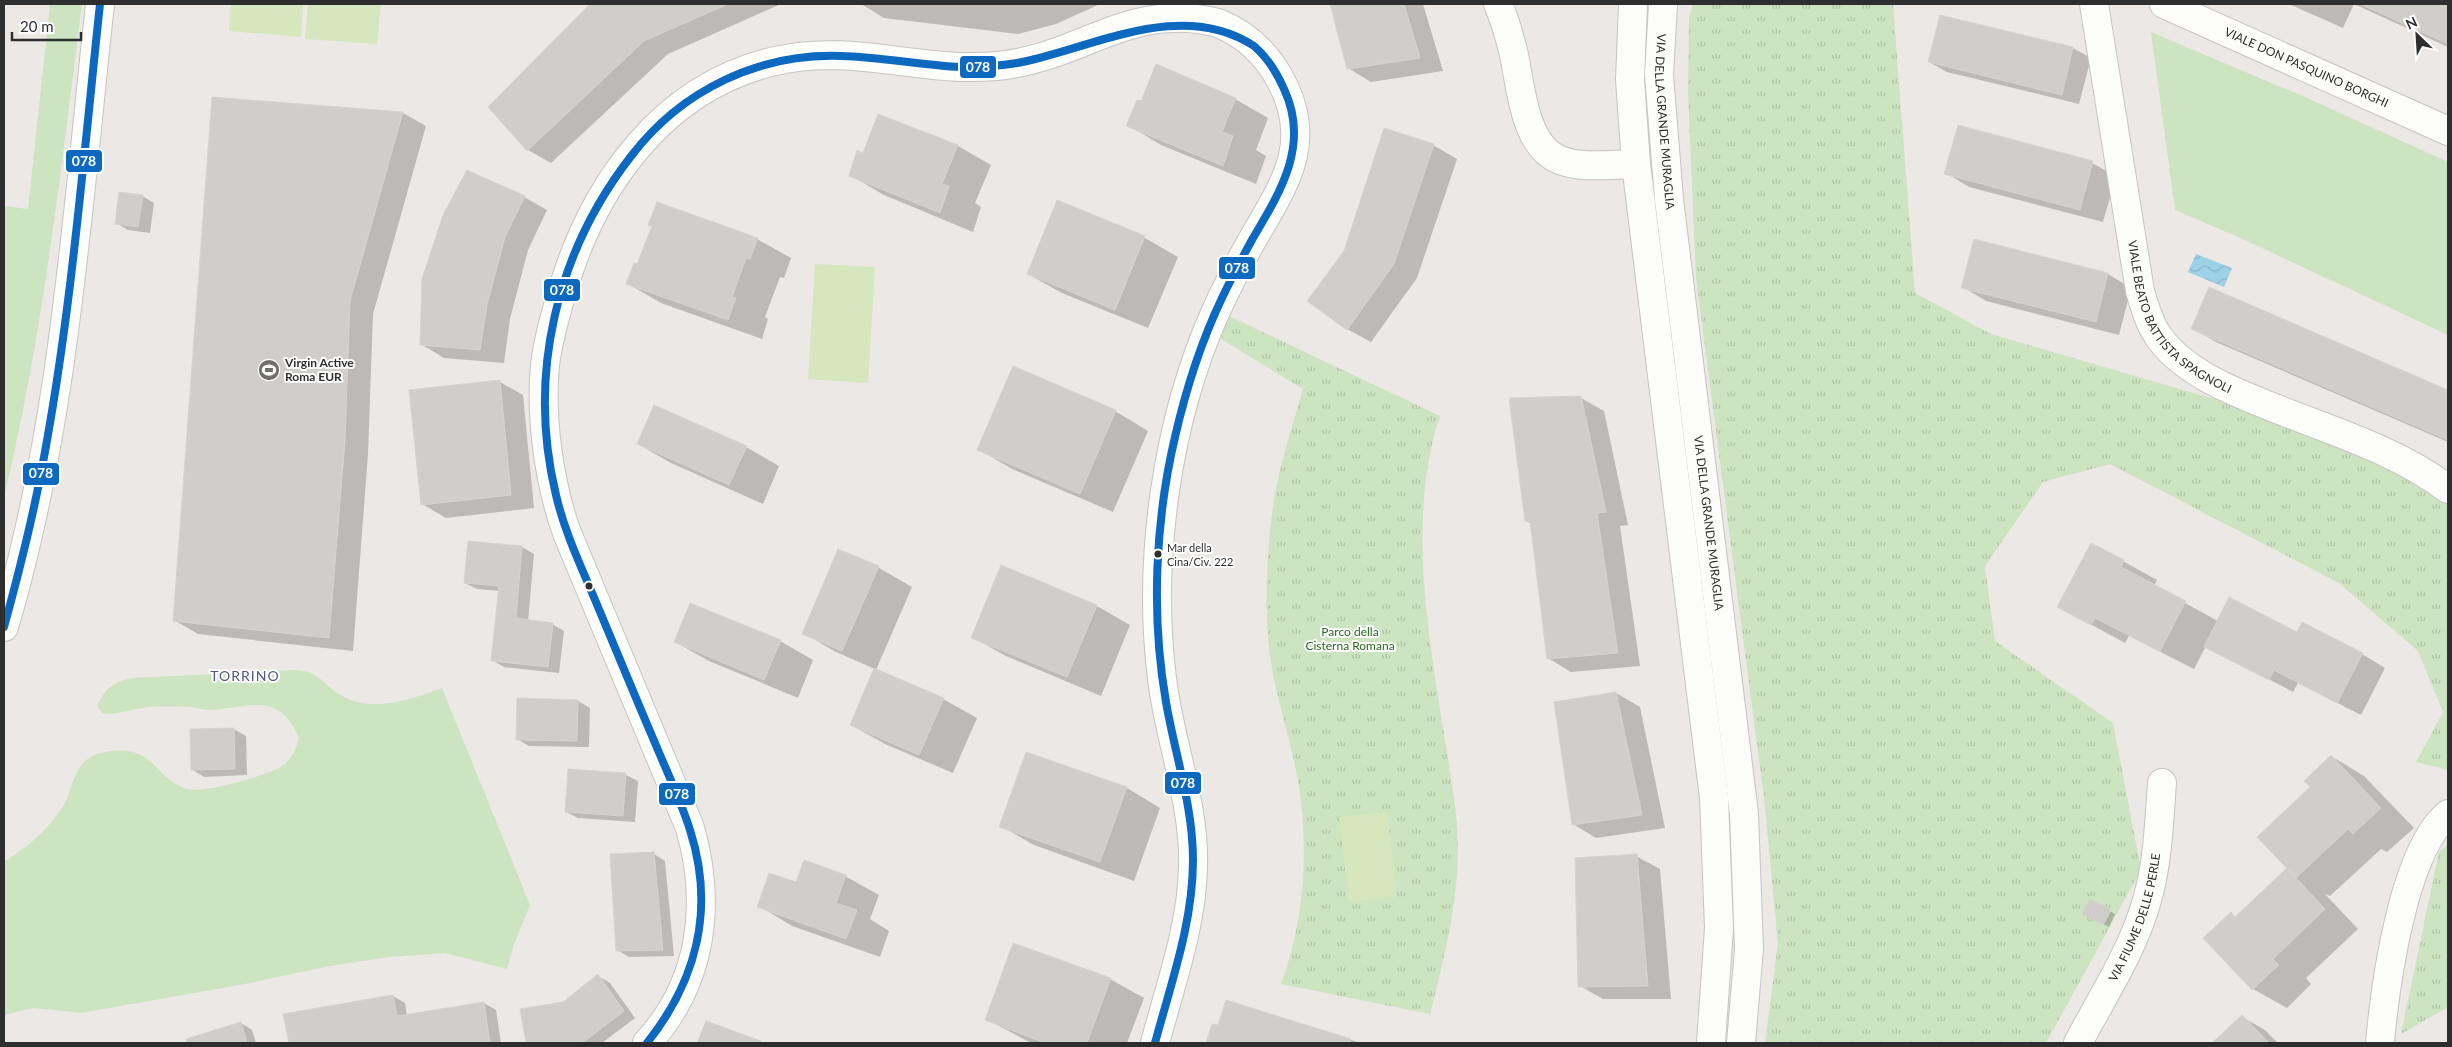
<svg xmlns="http://www.w3.org/2000/svg" width="2452" height="1047" font-family="Lato,sans-serif">
<defs>
<pattern id="park-tufts" width="24" height="20" patternUnits="userSpaceOnUse" patternTransform="scale(1.25)"><rect width="24" height="20" fill="#cde4c0"/><path d="M3 7l-1-3M5 7V3M7 7l1-3M15 17l-1-3M17 17v-4M19 17l1-3" fill="none" stroke="#b0c4a5"/></pattern>
<pattern id="water-waves" width="16" height="10" patternUnits="userSpaceOnUse" patternTransform="scale(1.25)"><rect width="16" height="10" fill="#9dd1e8"/><path d="M0 5q4-4 8 0t8 0" fill="none" stroke="#88b4c7"/></pattern>
</defs>
<rect width="100%" height="100%" fill="#ebe8e5"/>
<path fill="#cde4c0" d="M50,4H82C61,169 43,335 4,497V206L28,209Z
M2151,32L2307,98L2448,162V335L2247,241L2175,210Z
M295,670C321,672 318,680 337,693C371,715 408,700 442,688L530,905L514,944L507,969L445,953L389,957L330,966L245,984L81,1013L34,1008L4,1015V862C19,852 35,841 48,826C55,818 63,808 67,798C75,777 79,756 105,752C156,743 152,778 187,789C203,794 271,775 285,764C293,756 296,749 299,738C278,690 250,708 211,710C204,710 198,708 192,707C178,706 163,706 149,707C133,709 119,714 103,714L97,706C105,689 113,682 132,678Z"/>
<path fill="url(#park-tufts)" d="M1693,4H1893L1915,293L1991,334L2221,401L2364,455L2442,498L2448,504V770L2416,762L2443,712L2418,651L2339,583L2110,464L2043,482L1985,566L1995,641L2113,723L2141,870L2046,1043H1765L1778,943L1764,798L1696,278L1688,94L1689,17Z
M1229,316L1440,416C1407,514 1428,633 1444,734C1450,774 1459,817 1458,858C1456,911 1443,963 1430,1014L1281,984C1304,923 1309,852 1299,787C1291,736 1272,689 1268,638C1265,595 1267,550 1273,506C1279,466 1292,427 1303,389L1216,336Z
M2448,844V1007L2401,1034L2439,852Z"/>
<path fill="#d6e7be" d="M231,4H303L301,37L229,31Z
M308,4H381L377,44L305,39Z
M815,264L875,267L868,383L808,379Z
M1387,812L1397,896L1349,902L1339,817Z"/>
<path fill="url(#water-waves)" d="M2196,254L2232,268L2224,287L2188,272Z"/>
<path fill="#0003" d="M592,4H781L668,54L551,163L528,150L490,107Z
M861,4H1100L1056,24L1018,34L884,18Z
M1331,4H1423L1443,71L1371,82L1348,68Z
M2289,4H2448V47L2354,4L2343,28Z
M1941,16L2073,48L2091,58L2079,104L1947,72L1929,62Z
M1235,99L1268,118L1256,150L1266,156L1256,184L1161,145L1128,125Z
M403,113L426,126L373,314L368,454L353,651L198,634L174,620Z
M879,116L958,146L991,165L975,203L981,207L973,232L884,195L850,175L864,154Z
M1433,145L1457,159L1417,278L1371,342L1347,329L1345,252Z
M2092,163L2116,176L2103,222L1969,187L1946,173Z
M142,196L154,203L150,233L128,230L116,223Z
M524,197L547,210L528,250L510,319L504,363L444,358L421,344Z
M1058,202L1145,238L1178,257L1148,328L1062,293L1028,274Z
M757,239L791,258L784,278L780,277L765,317L768,319L762,339L661,303L628,284L638,266Z
M1975,241L2108,274L2131,288L2119,335L1986,301L1963,287Z
M2210,288L2448,391V442L2216,342L2192,328Z
M500,382L523,395L534,508L446,518L422,504Z
M1581,398L1604,411L1628,525L1620,526L1640,666L1571,672L1548,658L1532,524L1526,521Z
M1115,411L1148,431L1113,512L1012,469L978,449Z
M638,444L746,447L779,466L763,504L671,463Z
M469,542L522,547L534,554L528,621L552,624L564,631L559,673L504,667L492,660L500,591L477,589L465,583Z
M2092,544L2157,580L2154,586L2218,621L2298,633L2362,654L2385,668L2361,715L2298,683L2293,692L2206,646L2194,669L2129,636L2125,643L2059,607Z
M839,550L879,568L912,587L876,670L943,699L977,718L953,773L885,744L851,725L875,669L836,652L803,633Z
M1002,567L1097,606L1130,625L1101,696L1006,656L972,637Z
M780,641L813,660L798,698L709,661L675,642Z
M1616,693L1640,707L1665,828L1596,838L1573,824Z
M578,701L590,708L589,747L529,746L517,739Z
M234,729L246,736L247,775L204,777L193,770Z
M2331,756L2364,776L2414,828L2387,852L2381,849L2330,896L2325,894L2358,929L2306,978L2311,984L2287,1008L2253,989L2231,914L2237,917L2287,870L2311,787Z
M626,775L638,781L635,822L578,818L566,812Z
M1127,788L1160,808L1134,881L1034,845L1001,826Z
M654,854L665,861L674,956L629,957L617,950Z
M1636,856L1660,869L1671,999H1603L1580,986Z
M845,876L879,895L870,919L889,931L880,957L792,926L759,906L796,884Z
M2090,900L2115,914L2109,927L2083,913Z
M598,976L610,983L635,1018L602,1043H528L521,1010L564,1003Z
M1110,979L1144,998L1127,1043H1031L986,1019Z
M393,996L405,1003L407,1016L484,1003L496,1010L501,1043H290L284,1015Z
M1226,1002L1361,1043H1208L1213,1026L1218,1027Z
M2242,1017L2265,1030L2278,1043H2214Z
M707,1022L763,1043H699Z
M241,1023L252,1030L256,1043H210L207,1034Z"/>
<path fill="#d0cecb" stroke="#d6d4d1" d="M590,4H728L644,41L527,151L488,107Z
M1330,4H1404L1420,58L1347,69Z
M2360,4H2448V44Z
M1940,15L2073,47L2062,95L1928,62Z
M1156,64L1236,98L1222,132L1233,136L1223,166L1126,126L1137,100L1141,101Z
M212,97L403,112L350,301L345,440L329,638L173,621Z
M878,114L958,145L942,184L949,186L940,213L849,176L857,150L863,153Z
M1958,125L2093,161L2080,210L1944,174Z
M1384,128L1434,144L1394,264L1347,330L1307,301L1344,251Z
M467,170L525,196L505,237L487,305L480,350L420,345L422,279L443,215Z
M119,192L143,195L138,227L115,224Z
M1057,200L1145,236L1115,310L1027,274Z
M657,202L758,238L750,259L746,258L732,297L736,298L728,320L626,284L634,263L637,264L652,226L648,225Z
M1974,239L2108,273L2096,322L1961,288Z
M2209,287L2448,390V440L2191,329Z
M1013,366L1116,410L1080,494L977,450Z
M500,380L511,495L421,505L409,390Z
M1581,396L1606,512L1597,513L1618,653L1547,659L1530,521H1525L1509,398Z
M654,405L747,446L729,485L637,444Z
M468,541L522,546L516,618L553,623L548,667L491,661L499,586L464,583Z
M2091,543L2124,560L2121,567L2186,601L2160,651L2095,618L2091,625L2057,607Z
M838,549L879,566L842,651L802,634Z
M1001,565L1097,605L1067,677L971,638Z
M2229,597L2297,632L2302,622L2363,653L2337,703L2274,670L2269,680L2204,647Z
M690,603L781,640L764,680L674,642Z
M874,668L944,698L919,755L850,725Z
M1616,692L1642,815L1572,825L1554,702Z
M517,698L578,700L577,741L516,740Z
M234,728L235,769L191,770L190,729Z
M1026,752L1127,787L1100,862L999,827Z
M2331,755L2381,808L2353,834L2348,829L2296,878L2257,837L2310,787L2304,781Z
M568,769L626,773L623,816L565,812Z
M654,852L663,950L616,951L610,854Z
M1637,854L1648,986L1578,987L1575,858Z
M804,860L846,875L836,903L857,910L846,939L757,907L769,873L796,882Z
M2287,868L2325,909L2273,959L2279,965L2252,990L2203,938L2231,912L2235,917Z
M2090,899L2111,910L2103,925L2082,914Z
M1013,943L1111,978L1087,1043H1045L985,1020Z
M598,974L624,1011L585,1041L573,1043H526L520,1009L563,1002Z
M393,995L397,1016L484,1002L490,1043H289L283,1014Z
M1226,1000L1351,1039L1350,1043H1206L1212,1024L1218,1025Z
M2242,1015L2269,1043H2212Z
M706,1021L761,1041V1043H697Z
M241,1022L247,1043H187L186,1039Z"/>
<g fill="none" stroke-linecap="round" stroke-linejoin="round">
<g stroke="#c6c4c4" stroke-width="30">
<g id="minor">
<path d="M1498,4C1505,20 1510,38 1514,55C1521,87 1524,146 1560,160C1582,169 1612,164 1636,164"/>
<path d="M1633,4L1630,80L1636,164L1714,798L1719,928L1711,1043"/>
<path id="s1" d="M1663,4L1659,75L1669,199L1744,814L1749,949L1741,1043"/>
<path id="s2" d="M2094,4L2140,291C2145,308 2150,326 2161,340C2188,375 2237,393 2277,409C2335,432 2398,451 2448,489"/>
<path id="s3" d="M2164,4L2448,131"/>
<path d="M4,627C64,425 77,212 100,4"/>
<path d="M647,1043C702,983 712,905 690,828L567,533C549,483 540,417 545,365C548,340 555,316 562,292C593,186 662,87 775,61C853,43 920,73 997,66C1082,58 1130,0 1218,23C1245,34 1266,53 1280,79C1314,141 1286,182 1254,237C1240,261 1227,287 1215,313C1167,421 1147,560 1162,678C1169,741 1195,802 1193,867C1192,926 1170,986 1155,1043"/>
<path id="s4" d="M2078,1043C2102,997 2133,951 2147,900C2158,862 2159,822 2162,783"/>
<path d="M2380,1043C2385,986 2403,851 2448,814"/>
</g>
</g>
<use href="#minor" stroke="#fcfcfb" stroke-width="28"/>
<g stroke="#fff" stroke-width="11">
<path id="bus-1" d="M4,627C18,576 31,525 41,473C71,318 83,161 100,4
M647,1043C697,980 715,908 690,830C681,801 667,772 655,743C634,694 614,645 593,595C579,562 564,530 556,495C527,375 556,252 632,155C682,90 759,53 841,56C881,57 921,65 961,67C983,67 1006,66 1027,61C1101,44 1184,0 1254,46C1268,58 1277,73 1284,89C1310,144 1281,191 1253,238C1242,258 1232,277 1222,298C1201,342 1186,389 1175,437C1155,522 1151,616 1166,702C1175,755 1193,806 1193,860C1193,923 1171,983 1155,1043"/>
</g>
<use href="#bus-1" stroke="#0c69bf" stroke-width="8"/>
</g>
<defs>
<g id="stadium-disc" transform="scale(1.125)"><circle r="9.5" fill="#706f6e" stroke="#fff"/><path d="M0-5a6.5 5 0 1 0 0 10a6.5 5 0 1 0 0-10ZM-3.5-1.8h7v3.6h-7Z" fill="#fff"/></g>
</defs>
<g fill-rule="evenodd">
<use href="#stadium-disc" x="269" y="370"/>
</g>
<g fill="#2e2e2e" stroke="#fff" stroke-width="2">
<circle cx="1158" cy="554" r="4.5"/>
<circle cx="589" cy="586" r="4.5"/>
</g>
<g text-anchor="middle" stroke-width="4" stroke-linejoin="round" paint-order="stroke">
<g font-size="11" fill="#2e2e2e" stroke="#fff" text-anchor="start">
<text x="1167" y="552">Mar della<tspan x="1167" dy="14">Cina/Civ. 222</tspan></text>
</g>
<g font-size="12" fill="#2e2e2e" stroke="#fff">
<text dy="4" stroke="none"><textPath href="#s3" startOffset="156">VIALE DON PASQUINO BORGHI</textPath></text>
<text dy="4" stroke="none"><textPath href="#s1" startOffset="118">VIA DELLA GRANDE MURAGLIA</textPath></text>
<text dy="4" stroke="none"><textPath href="#s2" startOffset="335">VIALE BEATO BATTISTA SPAGNOLI</textPath></text>
<text dy="4" stroke="none"><textPath href="#s1" startOffset="522">VIA DELLA GRANDE MURAGLIA</textPath></text>
<text dy="4" stroke="none"><textPath href="#s4" startOffset="139">VIA FIUME DELLE PERLE</textPath></text>
</g>
<g font-size="12" font-weight="bold" fill="#2e2e2e" stroke="#fff" text-anchor="start">
<text x="285" y="367">Virgin Active<tspan x="285" dy="14">Roma EUR</tspan></text>
</g>
<g font-size="12" fill="#2b6920" stroke="#fff">
<text x="1350" y="636">Parco della<tspan x="1350" dy="14">Cisterna Romana</tspan></text>
</g>
<g font-size="14" letter-spacing="1" fill="#50567d" stroke="#fff">
<text x="245" y="681">TORRINO</text>
</g>
</g>
<g stroke="#fff" stroke-width="2">
<rect x="959" y="55" width="38" height="24" rx="5" fill="#0c69bf"/>
<rect x="65" y="149" width="38" height="24" rx="5" fill="#0c69bf"/>
<rect x="1218" y="256" width="38" height="24" rx="5" fill="#0c69bf"/>
<rect x="543" y="278" width="38" height="24" rx="5" fill="#0c69bf"/>
<rect x="22" y="462" width="38" height="24" rx="5" fill="#0c69bf"/>
<rect x="1164" y="771" width="38" height="24" rx="5" fill="#0c69bf"/>
<rect x="658" y="782" width="38" height="24" rx="5" fill="#0c69bf"/>
</g>
<g font-size="14" text-anchor="middle" font-weight="bold" fill="#fff">
<text x="978" y="72">078</text>
<text x="84" y="166">078</text>
<text x="1237" y="273">078</text>
<text x="562" y="295">078</text>
<text x="41" y="478">078</text>
<text x="1183" y="788">078</text>
<text x="677" y="799">078</text>
</g>
<rect width="2452" height="1047" fill="none" stroke="#2e2e2e" stroke-width="10"/>
<g transform="translate(2417 35) rotate(335)" stroke="#ffffff" stroke-width="4" paint-order="stroke">
<path d="M0-4L9 19L0 12L-9 19Z" fill="#2e2e2e"/>
<text y="-8" font-size="14" font-weight="bold" text-anchor="middle" fill="#2e2e2e">N</text>
</g>
<path d="M12 32v8h69v-8" fill="none" stroke="#2e2e2e" stroke-width="2.5"/>
<text x="20" y="32" font-size="15" fill="#2e2e2e" stroke="#ffffff" stroke-width="4" paint-order="stroke">20 m</text>
</svg>
